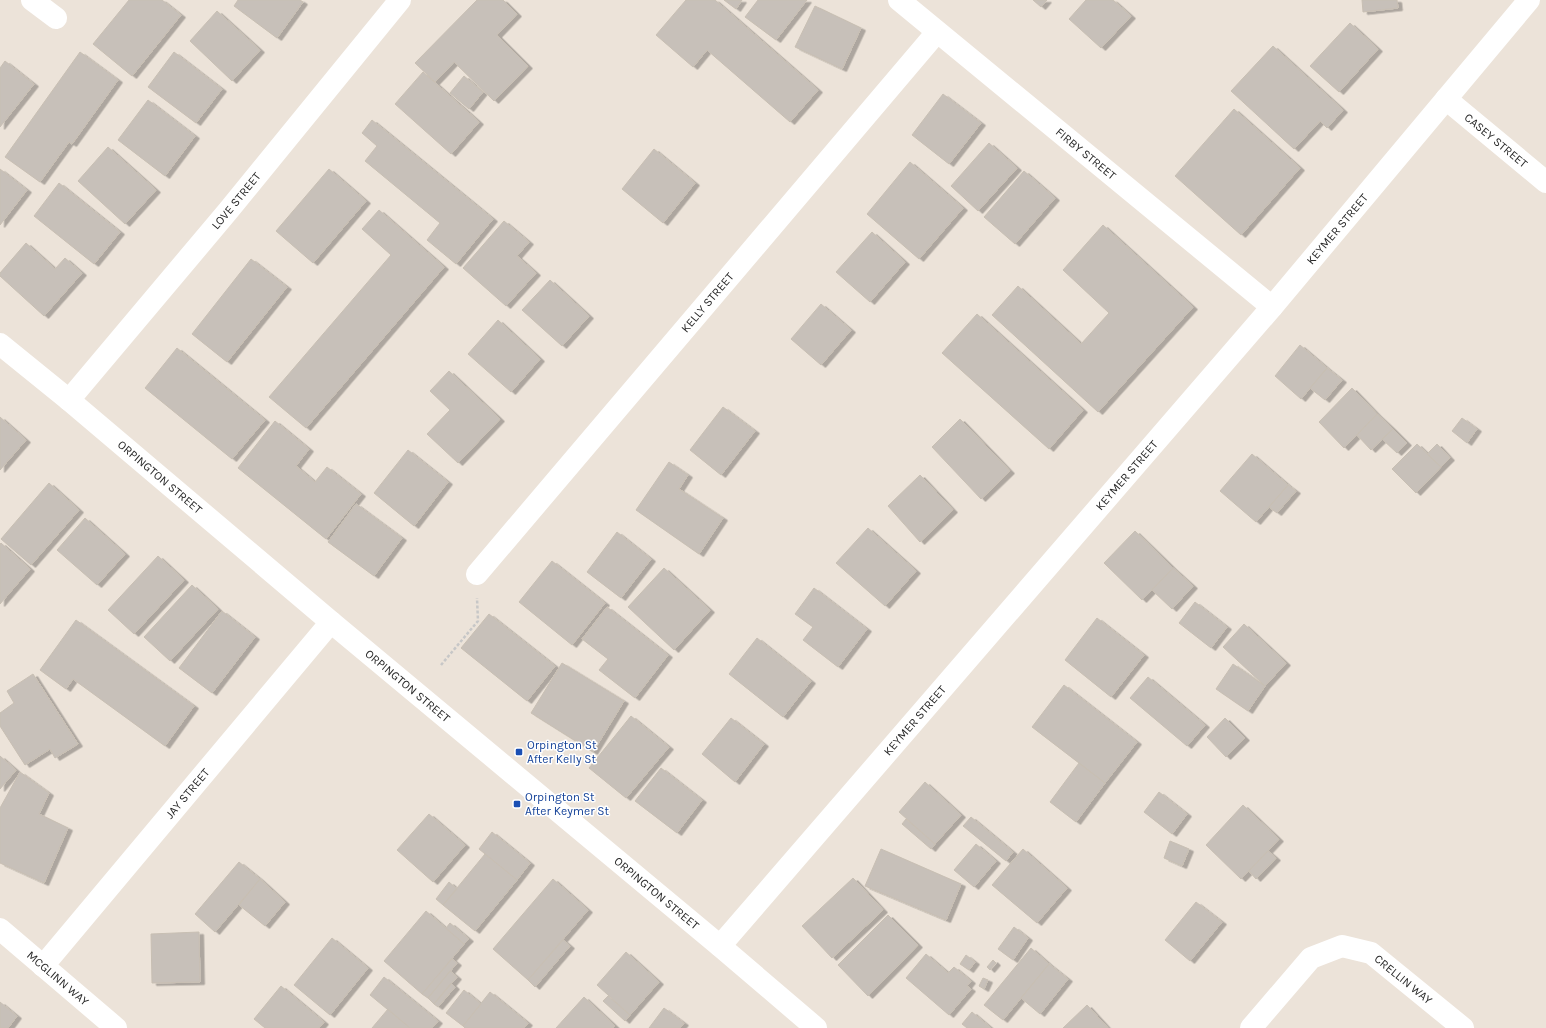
<svg xmlns="http://www.w3.org/2000/svg" width="1546" height="1028" font-family="Karla,sans-serif">
<defs>
<filter id="shadow"><feDropShadow dx="4.5" dy="2.5" stdDeviation="0" flood-color="#0004"/></filter>
</defs>
<rect width="100%" height="100%" fill="#ece3d9"/>
<path fill="#c7c0b9" stroke="#c8bfb3" filter="url(#shadow)" d="M129,0H162L181,15L132,76L93,44Z
M238,0H300L303,2L277,38L234,6Z
M477,0H503L517,14L497,35L528,66L494,101L454,62L435,82L415,63Z
M686,0H715L818,90L790,122L707,50L693,67L656,35Z
M724,0H742L736,9Z
M758,0H807L776,40L745,17Z
M1033,0H1047L1041,7Z
M1086,0H1113L1131,16L1101,48L1069,19Z
M1362,0H1397L1398,8L1363,12Z
M815,6L861,28L842,69L795,47Z
M217,11L260,50L232,81L190,41Z
M1350,23L1378,49L1339,92L1310,66Z
M1273,46L1343,110L1327,128L1320,121L1294,149L1231,91Z
M80,52L118,80L72,144L69,142L40,182L5,157Z
M174,52L222,89L196,123L148,87Z
M5,61L34,84L0,127V68Z
M423,72L479,122L451,154L395,104Z
M464,76L483,92L469,109L450,93Z
M943,94L981,123L949,164L912,135Z
M148,100L195,136L165,176L118,140Z
M1234,109L1300,168L1241,235L1175,176Z
M372,120L493,219L456,264L427,240L440,223L365,161L377,146L362,133Z
M989,143L1017,168L978,211L951,186Z
M108,147L156,190L125,224L78,181Z
M654,149L695,183L663,223L622,189Z
M910,162L963,208L919,259L867,214Z
M0,169L27,190L0,225Z
M329,169L366,201L313,263L276,231Z
M1024,171L1055,198L1015,244L984,217Z
M59,183L120,232L94,264L34,216Z
M379,210L444,267L306,428L269,397L391,255L362,229Z
M504,221L529,242L517,256L536,273L506,306L463,268Z
M1103,225L1193,307L1098,412L992,315L1018,286L1081,344L1109,313L1063,270Z
M872,232L905,262L870,302L836,272Z
M26,243L55,269L65,258L82,273L44,316L0,276V273Z
M251,259L287,287L227,362L192,334Z
M550,280L589,316L562,346L522,310Z
M821,304L851,330L821,365L791,339Z
M977,314L1083,410L1049,449L942,353Z
M498,320L540,359L511,392L468,354Z
M1300,345L1327,368L1301,399L1275,376Z
M177,348L265,420L232,459L145,388Z
M1327,368L1342,380L1325,400L1310,388Z
M449,371L500,419L458,463L427,434L450,410L430,391Z
M1352,388L1377,414L1344,448L1319,422Z
M723,407L755,431L721,475L690,450Z
M1377,414L1393,429L1371,450L1357,435Z
M0,417L26,440L0,470Z
M1462,418L1477,429L1467,443L1452,431Z
M960,419L1010,471L981,499L932,447Z
M275,421L309,449L296,466L315,482L327,467L361,494L326,539L238,468Z
M1393,429L1407,443L1397,453L1382,439Z
M1417,444L1441,467L1416,493L1392,469Z
M1437,444L1450,458L1441,467L1427,454Z
M408,450L448,482L414,526L374,493Z
M1252,454L1288,485L1256,522L1220,491Z
M669,462L688,475L679,489L723,518L699,554L636,510Z
M920,475L953,510L920,542L888,506Z
M49,483L79,510L31,565L1,539Z
M1288,485L1296,491L1277,513L1269,507Z
M356,504L402,538L374,576L328,542Z
M85,518L125,554L97,585L57,550Z
M868,528L916,571L885,606L836,563Z
M1135,531L1173,568L1142,600L1104,563Z
M617,532L651,559L621,598L587,572Z
M1,543L30,569L0,604V544Z
M158,556L184,580L134,634L108,610Z
M552,561L605,603L572,645L519,602Z
M664,568L710,610L674,650L628,607Z
M1173,568L1193,586L1172,609L1152,590Z
M192,585L218,609L170,661L144,637Z
M814,588L867,629L838,667L803,640L813,627L795,614Z
M1195,602L1227,627L1211,648L1179,623Z
M607,607L668,655L635,698L599,670L608,659L582,639Z
M222,611L255,637L212,693L179,668Z
M489,614L555,666L527,701L461,648Z
M1097,618L1144,655L1111,697L1065,660Z
M76,620L194,706L165,746L73,679L66,689L40,670Z
M1244,624L1286,663L1265,686L1223,647Z
M757,638L811,681L783,717L729,674Z
M562,663L624,701L593,752L531,713Z
M1233,664L1265,686L1248,711L1216,689Z
M33,674L78,744L55,758L50,749L25,765L0,726V713L14,703L7,691Z
M1148,677L1205,725L1187,746L1130,698Z
M1064,685L1137,742L1105,783L1032,727Z
M631,716L669,747L626,798L589,768Z
M731,718L764,744L735,782L702,754Z
M1225,718L1245,738L1226,757L1207,737Z
M0,756L16,770L0,789Z
M1079,763L1105,783L1076,822L1050,802Z
M661,768L702,800L677,833L635,801Z
M20,772L49,793L39,814L68,828L44,883L0,863V808Z
M925,782L961,815L935,844L899,812Z
M1159,792L1187,814L1172,834L1144,812Z
M1243,805L1279,839L1241,879L1206,845Z
M429,814L465,845L433,882L397,850Z
M971,817L1013,852L1006,861L963,826Z
M906,819L935,844L931,849L902,824Z
M492,832L530,863L517,880L479,849Z
M1170,841L1189,849L1182,866L1164,858Z
M976,844L996,861L974,887L954,870Z
M881,849L961,884L946,920L865,886Z
M1023,849L1067,888L1037,923L992,885Z
M1268,851L1276,858L1256,879L1249,871Z
M485,854L517,880L475,931L443,905Z
M239,862L260,879L215,932L195,914Z
M853,878L883,910L832,958L802,926Z
M260,879L285,902L265,926L239,905Z
M553,879L588,910L528,980L493,949Z
M449,882L457,889L443,905L436,899Z
M1196,902L1222,922L1190,961L1165,940Z
M426,911L464,944L422,994L384,961Z
M888,915L918,945L868,996L838,965Z
M450,923L469,939L464,944L446,928Z
M1014,927L1028,938L1013,960L998,949Z
M199,932L200,982L152,983L151,934Z
M332,938L368,968L330,1015L294,985Z
M563,940L570,946L535,987L528,980Z
M1031,948L1049,964L1003,1020L984,1005Z
M626,952L659,982L630,1015L597,985Z
M926,954L948,973L954,967L971,981L967,986L971,989L949,1015L906,978Z
M966,955L975,962L969,970L960,964Z
M452,959L457,963L428,998L422,994Z
M993,960L996,963L990,970L987,967Z
M1049,964L1068,979L1040,1014L1021,998Z
M450,971L457,977L434,1004L428,998Z
M384,977L438,1021L432,1028H410L370,995Z
M983,978L988,980L984,989L979,986Z
M451,983L455,987L438,1007L434,1004Z
M281,986L324,1022L319,1028H265L254,1019Z
M464,990L481,1004L463,1026L446,1013Z
M490,992L528,1023L524,1028H465L463,1026Z
M608,996L630,1015L625,1021L603,1001Z
M584,997L615,1026L613,1028H556Z
M0,1002L17,1016L8,1028H0Z
M1087,1005L1108,1028H1063Z
M664,1008L684,1023L680,1028H649Z
M388,1009L410,1028H372Z
M972,1012L991,1028H967L962,1024Z"/>
<g fill="none" stroke-linecap="round" stroke-linejoin="round">
<path stroke="#c7c7c7" stroke-width="2.5" stroke-dasharray="3 2" stroke-linecap="butt" d="M441,665L478,621L477,598"/>
<g stroke="#fff" stroke-width="22">
<path d="M32,0L56,18"/>
<path id="s1" d="M899,0L1272,307"/>
<path id="s2" d="M1446,99L1546,182"/>
<path id="s3" d="M69,400L228,211L400,0"/>
<path id="s4" d="M477,574L937,32"/>
<path id="s5" d="M0,929L116,1028"/>
<path id="s6" d="M720,946L1272,307L1529,0"/>
<path id="s7" d="M43,966L331,622"/>
<path id="s8" d="M1251,1028L1311,958L1342,946L1371,953L1463,1028"/>
</g>
<path stroke="#fff" stroke-width="22" id="s9" d="M0,344L69,400L331,622L720,946L816,1028"/>
</g>
<g fill="#1a4fb4" stroke="#fff" stroke-width="1.5">
<rect x="515" y="748" width="8" height="8" rx="2"/>
<rect x="513" y="800" width="8" height="8" rx="2"/>
</g>
<g text-anchor="middle" stroke-width="3" stroke-linejoin="round" paint-order="stroke">
<g font-size="12" fill="#292929" stroke="#fff">
<text dy="4" stroke="none"><textPath href="#s2" startOffset="65">CASEY STREET</textPath></text>
<text dy="4" stroke="none"><textPath href="#s1" startOffset="242">FIRBY STREET</textPath></text>
<text dy="4" stroke="none"><textPath href="#s3" startOffset="260">LOVE STREET</textPath></text>
<text dy="4" stroke="none"><textPath href="#s6" startOffset="946">KEYMER STREET</textPath></text>
<text dy="4" stroke="none"><textPath href="#s4" startOffset="356">KELLY STREET</textPath></text>
<text dy="4" stroke="none"><textPath href="#s6" startOffset="622">KEYMER STREET</textPath></text>
<text dy="4" stroke="none"><textPath href="#s9" startOffset="208">ORPINGTON STREET</textPath></text>
<text dy="4" stroke="none"><textPath href="#s9" startOffset="532">ORPINGTON STREET</textPath></text>
<text dy="4" stroke="none"><textPath href="#s6" startOffset="298">KEYMER STREET</textPath></text>
<text dy="4" stroke="none"><textPath href="#s7" startOffset="225">JAY STREET</textPath></text>
<text dy="4" stroke="none"><textPath href="#s9" startOffset="856">ORPINGTON STREET</textPath></text>
<text dy="4" stroke="none"><textPath href="#s5" startOffset="76">MCGLINN WAY</textPath></text>
<text dy="4" stroke="none"><textPath href="#s8" startOffset="197">CRELLIN WAY</textPath></text>
</g>
<g font-size="12" fill="#164399" stroke="#fff" text-anchor="start">
<text x="527" y="749">Orpington St<tspan x="527" dy="14">After Kelly St</tspan></text>
<text x="525" y="801">Orpington St<tspan x="525" dy="14">After Keymer St</tspan></text>
</g>
</g>
</svg>
